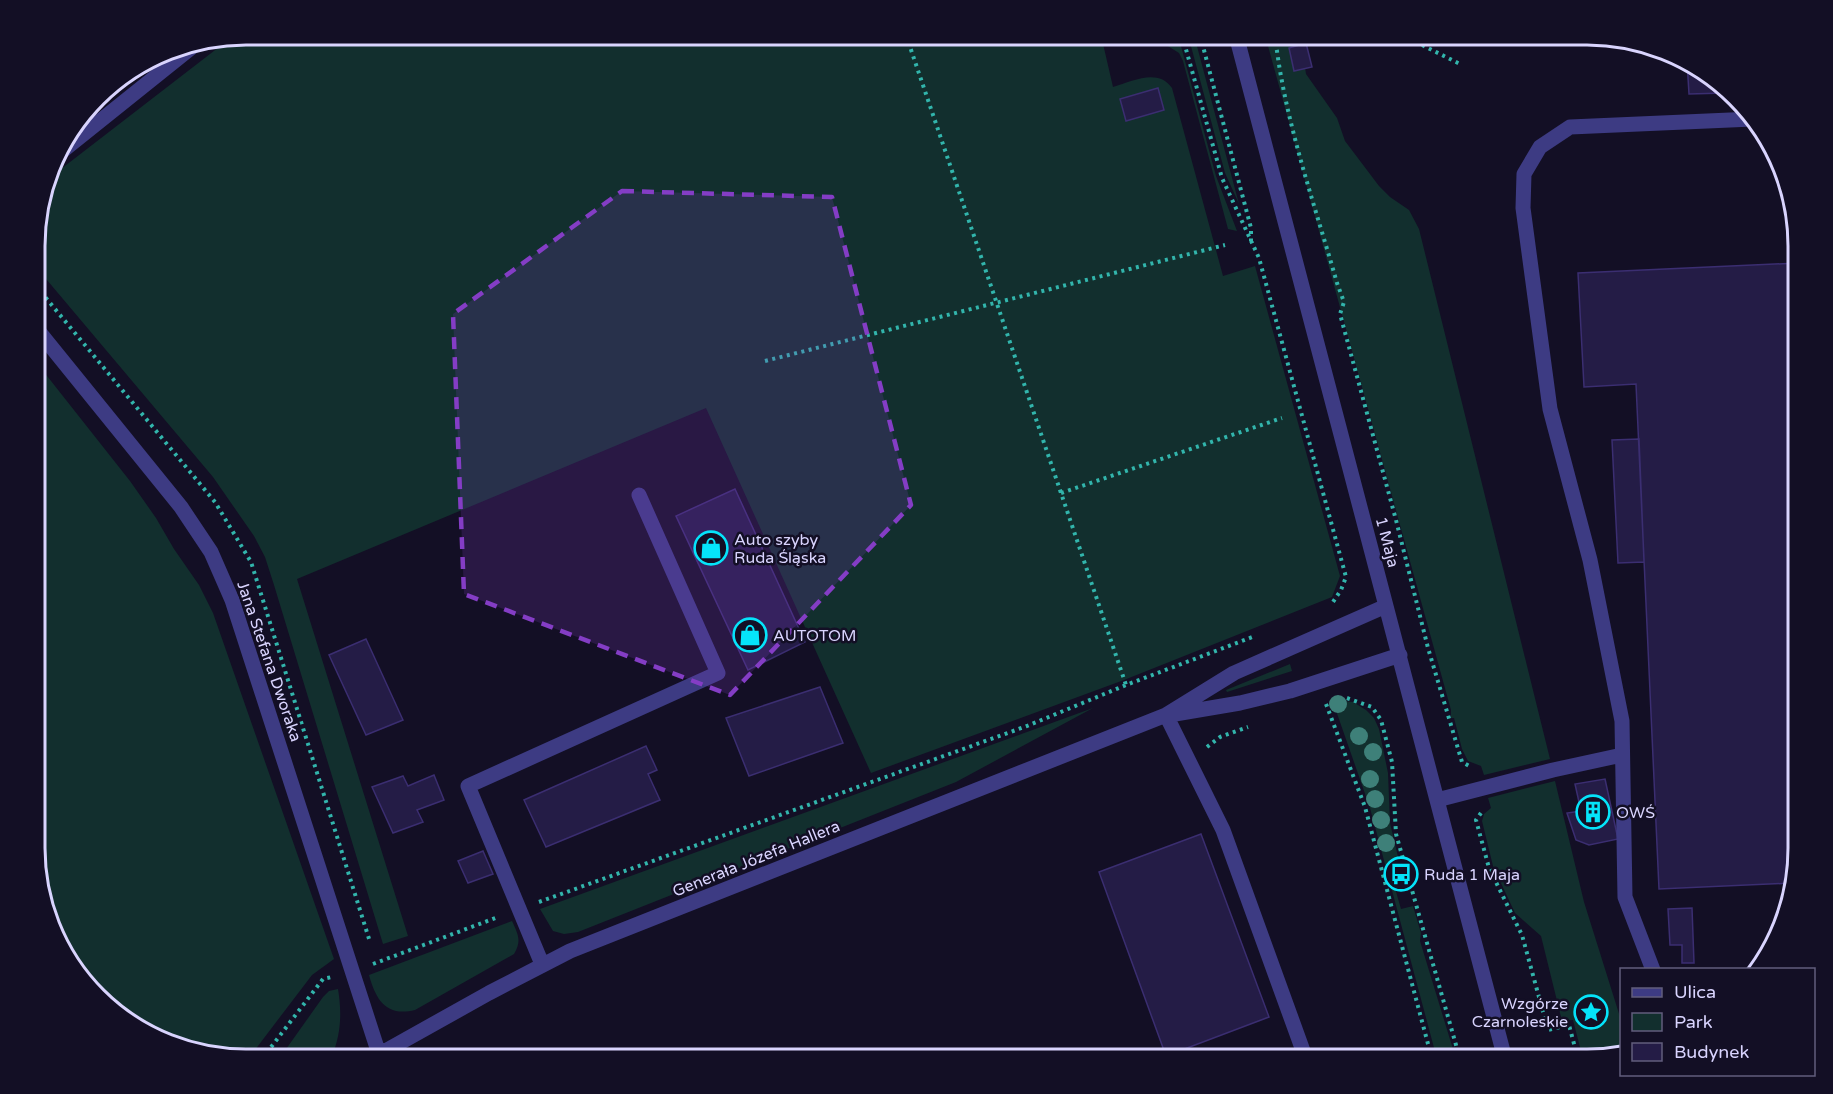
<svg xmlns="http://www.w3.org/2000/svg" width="1833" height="1094" font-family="'Varela Round',sans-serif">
<rect width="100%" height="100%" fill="#130f25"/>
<path fill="#122f2e" d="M246,35H1101L1113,87C1133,81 1158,68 1172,88L1223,276L1255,266L1340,576L1332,597L1124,680L871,773L706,408L297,579L408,936L383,944L274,585L265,557L254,536L213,477L36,267V219L48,179L232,37Z
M1164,35H1178L1216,176L1237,231L1228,229L1183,61L1179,53L1155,38Z
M1188,35H1194L1239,204L1225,173Z
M1265,35H1300L1306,74L1337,118L1345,141L1379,186L1390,197L1409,210L1419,229L1550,759L1484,775L1481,766L1468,761L1462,749L1454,718H1451V710Z
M1442,35H1500L1470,42Z
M36,362L130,481L156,518L174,549L199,585L213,613L334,959L312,975L248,1059L140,1031L70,965L36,875Z
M1290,664L1292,671L1227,692L1226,690Z
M1342,701L1353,702L1366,710L1374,718L1379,729L1388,773L1390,823L1403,878L1393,881L1401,909L1413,906L1421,933L1420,941L1456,1059H1437L1370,808L1333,702Z
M1093,708L956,782L578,932L564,934L553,931L540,909Z
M1555,781L1584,902L1621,1020V1053L1601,1059H1583L1573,1020L1562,1021L1541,936L1515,913L1493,866L1482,821L1484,814L1491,808L1488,798Z
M512,921C518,934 522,941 514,954L415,1010C386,1017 376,1000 369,975Z
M338,989C342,1013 341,1034 332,1056L328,1059H279L323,997L329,991Z"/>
<path fill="#241c46" stroke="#3b2e71" stroke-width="1.5" d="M1306,43L1312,67L1294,71L1289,48Z
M1687,61L1693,63L1724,93L1689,94Z
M1158,88L1164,110L1126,121L1120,99Z
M1798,263V862L1792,883L1659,889L1636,384L1584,387L1578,273Z
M1639,439L1644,562L1618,563L1612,440Z
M735,489L805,642L748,670L676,516Z
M366,639L403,720L366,735L329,655Z
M820,687L843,743L749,776L726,718Z
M646,746L657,770L648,774L660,800L546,847L524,800Z
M434,775L444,800L417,810L423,822L393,833L372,787L403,776L408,786Z
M1605,779L1618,839L1589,845L1576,840L1567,813L1581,811L1575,784Z
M1201,834L1269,1017L1166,1056L1099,872Z
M483,851L493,874L468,883L458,861Z
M1692,908L1694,963H1682V945H1670L1668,909Z"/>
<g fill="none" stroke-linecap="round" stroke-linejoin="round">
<path stroke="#32b5ac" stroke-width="4" stroke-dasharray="3 4.5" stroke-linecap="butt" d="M906,35L1126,685
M1182,35L1222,178L1259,258L1346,577L1341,590L1333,602
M1200,35L1251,228V241
M1275,35C1284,119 1314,202 1337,283L1344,302L1340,314L1396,520L1428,648L1462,762L1471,767
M1402,35L1462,65
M36,286L215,502L251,562L370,942
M765,361L1225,245
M1061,493L1282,418
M1347,698L1372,707L1381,720L1392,762L1396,834L1460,1059
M1326,704L1365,807L1432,1059
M1207,747L1220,737L1248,727
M1481,813L1476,820L1489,868L1522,935L1548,1030L1569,1025L1578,1059
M539,902L1027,726L1126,685L1255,636
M373,964L498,917
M262,1059L323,979L332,977"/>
<path stroke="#3d3b83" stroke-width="15" d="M1236,35L1505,1059
M55,157L196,44
M36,328L181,507L211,552L232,600L379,1054
M1175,714L1240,703L1290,691L1400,655
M1166,715L1223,830L1306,1059
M1437,800L1553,770L1622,755
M542,964L468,786L718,673L639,495
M1653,970L1625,897L1622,721L1590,560L1550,409L1523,208L1524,174L1540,147L1570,127L1753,119
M371,1059L489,993L570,951L1166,715L1234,673L1386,606"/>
</g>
<g fill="#3e8079">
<circle cx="1338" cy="704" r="9"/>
<circle cx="1359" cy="736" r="9"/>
<circle cx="1373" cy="752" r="9"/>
<circle cx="1370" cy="779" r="9"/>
<circle cx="1375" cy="799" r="9"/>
<circle cx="1381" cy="820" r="9"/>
<circle cx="1386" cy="843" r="9"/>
<circle cx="1395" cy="870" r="9"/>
</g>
<path fill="#843dc5" fill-opacity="0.2" stroke="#843dc5" stroke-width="4.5" stroke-dasharray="12 8" stroke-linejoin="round" d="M622,191L832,197L911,505L730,695L464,594L453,314Z"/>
<defs>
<g id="shop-ring" transform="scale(1.725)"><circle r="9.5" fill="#130f25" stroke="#05e4fa" stroke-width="1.5"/><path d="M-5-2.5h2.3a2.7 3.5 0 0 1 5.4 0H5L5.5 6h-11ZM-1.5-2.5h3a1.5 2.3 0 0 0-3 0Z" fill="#05e4fa"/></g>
<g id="building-ring" transform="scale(1.725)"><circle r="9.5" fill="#130f25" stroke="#05e4fa" stroke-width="1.5"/><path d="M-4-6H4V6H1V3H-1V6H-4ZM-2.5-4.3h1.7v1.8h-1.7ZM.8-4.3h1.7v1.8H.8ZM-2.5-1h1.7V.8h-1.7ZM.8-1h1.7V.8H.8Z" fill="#05e4fa"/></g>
<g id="bus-ring" transform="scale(1.725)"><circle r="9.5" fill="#130f25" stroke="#05e4fa" stroke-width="1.5"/><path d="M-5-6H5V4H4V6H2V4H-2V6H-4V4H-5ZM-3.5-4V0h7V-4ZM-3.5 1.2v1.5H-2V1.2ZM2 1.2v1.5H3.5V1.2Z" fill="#05e4fa"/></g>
<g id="sight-ring" transform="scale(1.725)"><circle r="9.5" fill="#130f25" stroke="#05e4fa" stroke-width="1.5"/><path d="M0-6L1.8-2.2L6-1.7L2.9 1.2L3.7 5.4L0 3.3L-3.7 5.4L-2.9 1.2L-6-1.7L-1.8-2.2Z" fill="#05e4fa"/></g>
</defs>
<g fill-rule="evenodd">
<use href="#shop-ring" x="711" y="548"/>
<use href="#shop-ring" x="750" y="635"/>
<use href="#building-ring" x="1593" y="812"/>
<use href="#bus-ring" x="1401" y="874"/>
<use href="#sight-ring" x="1591" y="1012"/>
</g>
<g text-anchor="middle" stroke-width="5" stroke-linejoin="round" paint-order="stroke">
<g font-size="16" fill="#d9d4fe" stroke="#130f25" text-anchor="start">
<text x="734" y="545">Auto szyby<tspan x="734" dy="18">Ruda Śląska</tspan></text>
<text x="773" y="641">AUTOTOM</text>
<text x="1616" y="818">OWŚ</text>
<text x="1424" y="880">Ruda 1 Maja</text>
<text x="1568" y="1009" text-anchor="end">Wzgórze<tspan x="1568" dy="18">Czarnoleskie</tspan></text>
</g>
<g font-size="16" fill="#d9d4fe" stroke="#130f25">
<text transform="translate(1388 542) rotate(75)" y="6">1 Maja</text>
<text transform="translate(270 661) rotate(71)" y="6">Jana Stefana Dworaka</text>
<text transform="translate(756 858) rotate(-22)" y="6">Generała Józefa Hallera</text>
</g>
</g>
<path d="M0 0H1833V1094H0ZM246 45H1587A201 201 0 0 1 1788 246V848A201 201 0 0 1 1587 1049H246A201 201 0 0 1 45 848V246A201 201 0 0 1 246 45Z" fill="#130f25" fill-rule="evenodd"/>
<path fill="none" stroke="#d9d4fe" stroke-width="3" d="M246 45H1587A201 201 0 0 1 1788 246V848A201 201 0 0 1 1587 1049H246A201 201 0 0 1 45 848V246A201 201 0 0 1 246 45Z"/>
<rect x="1620" y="968" width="195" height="108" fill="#130f25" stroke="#625e7c" stroke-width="1.5"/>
<rect x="1632" y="988" width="30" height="9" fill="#3d3b83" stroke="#625e7c" stroke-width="1.5"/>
<text x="1674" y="998" font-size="18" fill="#d9d4fe">Ulica</text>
<rect x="1632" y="1013" width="30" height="18" fill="#122f2e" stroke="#625e7c" stroke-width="1.5"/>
<text x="1674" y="1028" font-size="18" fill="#d9d4fe">Park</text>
<rect x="1632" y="1043" width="30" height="18" fill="#241c46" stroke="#625e7c" stroke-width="1.5"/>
<text x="1674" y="1058" font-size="18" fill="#d9d4fe">Budynek</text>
</svg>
